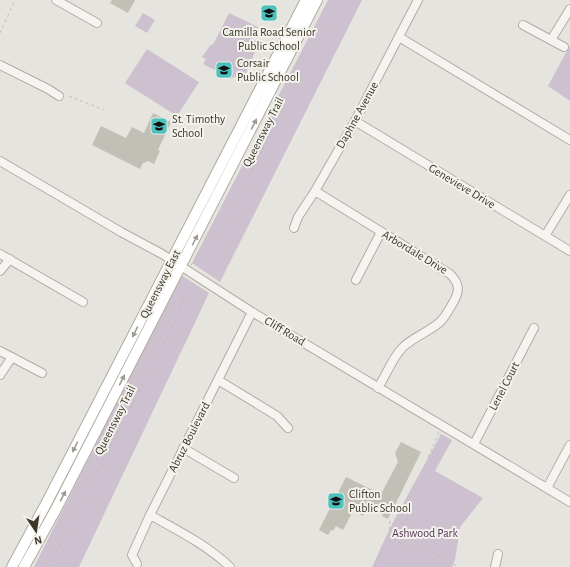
<svg xmlns="http://www.w3.org/2000/svg" width="570" height="567" font-family="'Alegreya Sans',sans-serif">
<rect width="100%" height="100%" fill="#e6e4de"/>
<path fill="#cdc0cf" d="M328,0H362L220,282L192,263Z
M143,13L155,20L147,33L135,26Z
M229,13L258,27L252,39L259,42L243,80L241,81L234,76L232,79L203,64L206,59L202,57L209,47L214,43Z
M569,47H570V101L548,86Z
M147,49L199,82L177,116L125,83Z
M181,275L209,293L79,567H34Z
M441,434L452,440L435,471L483,498L460,527L455,560L452,567H372L391,526Z"/>
<path fill="#c2bfb6" d="M112,0H135L128,13L110,3Z
M153,113L171,122L158,150L160,151L154,164L148,161L143,163L140,169L92,145L101,126L126,138L132,127L144,133Z
M401,442L421,452L388,519L382,516L383,515L368,507L363,516L353,511L343,530L336,526L333,531L331,530L328,535L319,530L346,477L381,494L398,462L395,453Z"/>
<g fill="none" stroke-linecap="round" stroke-linejoin="round">
<g stroke="#afada4" stroke-width="10">
<path id="minor" d="M56,0L97,23
M523,25L564,47
M399,37L570,140
M551,40L570,9
M0,65L48,89L59,96
M355,121L570,251
M0,161L121,232L162,254L252,312L570,502
M315,191L450,274C459,283 460,290 454,301C450,308 446,316 440,322C429,332 413,337 402,348C392,359 386,375 378,388
M294,228L298,217L315,191L355,121L418,0
M545,236L570,195
M0,254L83,302
M0,271L10,259
M356,280L381,232
M0,351L42,373
M0,375L12,357
M218,380L277,416L288,428
M474,444L534,328
M183,448L234,478
M547,488L570,445
M150,515C177,530 207,545 230,567
M137,564L132,555L150,515L252,312
M495,567L498,554"/>
</g>
<g stroke="#b1ab9e" stroke-width="12">
<path id="major" d="M12,567L47,502L306,0
M24,567L56,509L317,0"/>
</g>
<path stroke="#c1bfb8" stroke-width="1" stroke-dasharray="3 3" stroke-linecap="butt" d="M0,33L15,0
M69,96L104,110
M191,265L199,255L220,234L339,0
M428,457L439,432
M390,521C386,549 416,545 433,553C442,556 450,562 458,567
M47,567L59,548L179,313L183,299L180,287
M375,567C379,552 385,551 396,541"/>
<use href="#minor" stroke="#f5f4f0" stroke-width="8"/>
<use href="#major" stroke="#fff" stroke-width="10"/>
</g>
<defs><path id="oneway-solid" d="M-6-.8H1V-3.2L6.5 0L1 3.2V.8H-6Z"/></defs>
<g fill="#9d9b94">
<use href="#oneway-solid" transform="translate(254 124) rotate(-63)"/>
<use href="#oneway-solid" transform="translate(195 240) rotate(-63)"/>
<use href="#oneway-solid" transform="translate(135 332) rotate(117)"/>
<use href="#oneway-solid" transform="translate(122 380) rotate(-63)"/>
<use href="#oneway-solid" transform="translate(75 447) rotate(117)"/>
<use href="#oneway-solid" transform="translate(63 496) rotate(-63)"/>
</g>
<defs>
<g id="school-square" transform="scale(0.9)"><rect x="-9" y="-9" width="18" height="18" rx="4" fill="#4dc1bc" stroke="#f4f2ed"/><path d="M0-5L7-2L0 1L-7-2ZM-4 1L0 2.5L4 1V4Q0 6-4 4Z" fill="#111"/></g>
</defs>
<g fill-rule="evenodd">
<use href="#school-square" x="269" y="13"/>
<use href="#school-square" x="224" y="70"/>
<use href="#school-square" x="159" y="126"/>
<use href="#school-square" x="336" y="501"/>
</g>
<g text-anchor="middle" stroke-width="4" stroke-linejoin="round" paint-order="stroke">
<g font-size="12" fill="#3b3729" stroke="#f4f2ed" text-anchor="start">
<text x="269" y="36" text-anchor="middle">Camilla Road Senior<tspan x="269" dy="14">Public School</tspan></text>
<text x="237" y="67">Corsair<tspan x="237" dy="14">Public School</tspan></text>
<text x="172" y="123">St. Timothy<tspan x="172" dy="14">School</tspan></text>
<text x="349" y="498">Clifton<tspan x="349" dy="14">Public School</tspan></text>
</g>
<g font-size="12" fill="#3b3729" stroke="#f4f2ed">
<text transform="translate(357 115) rotate(-61)" y="4">Daphne Avenue</text>
<text transform="translate(263 132) rotate(-63)" y="4">Queensway Trail</text>
<text transform="translate(462 186) rotate(31)" y="4">Genevieve Drive</text>
<text transform="translate(415 252) rotate(31)" y="4">Arbordale Drive</text>
<text transform="translate(160 284) rotate(-63)" y="4">Queensway East</text>
<text transform="translate(285 331) rotate(31)" y="4">Cliff Road</text>
<text transform="translate(504 386) rotate(-63)" y="4">Lenel Court</text>
<text transform="translate(115 420) rotate(-63)" y="4">Queensway Trail</text>
<text transform="translate(189 437) rotate(-63)" y="4">Abruz Boulevard</text>
</g>
<g font-size="12" fill="#533756" stroke="#f4f2ed">
<text x="425" y="537">Ashwood Park</text>
</g>
</g>
<g transform="translate(36 531) rotate(167)" stroke="#f4f2ed" stroke-width="3" paint-order="stroke">
<path d="M0-3L7 15L0 10L-7 15Z" fill="#3b3729"/>
<text y="-6" font-size="11" font-weight="bold" text-anchor="middle" fill="#3b3729">N</text>
</g>
</svg>
